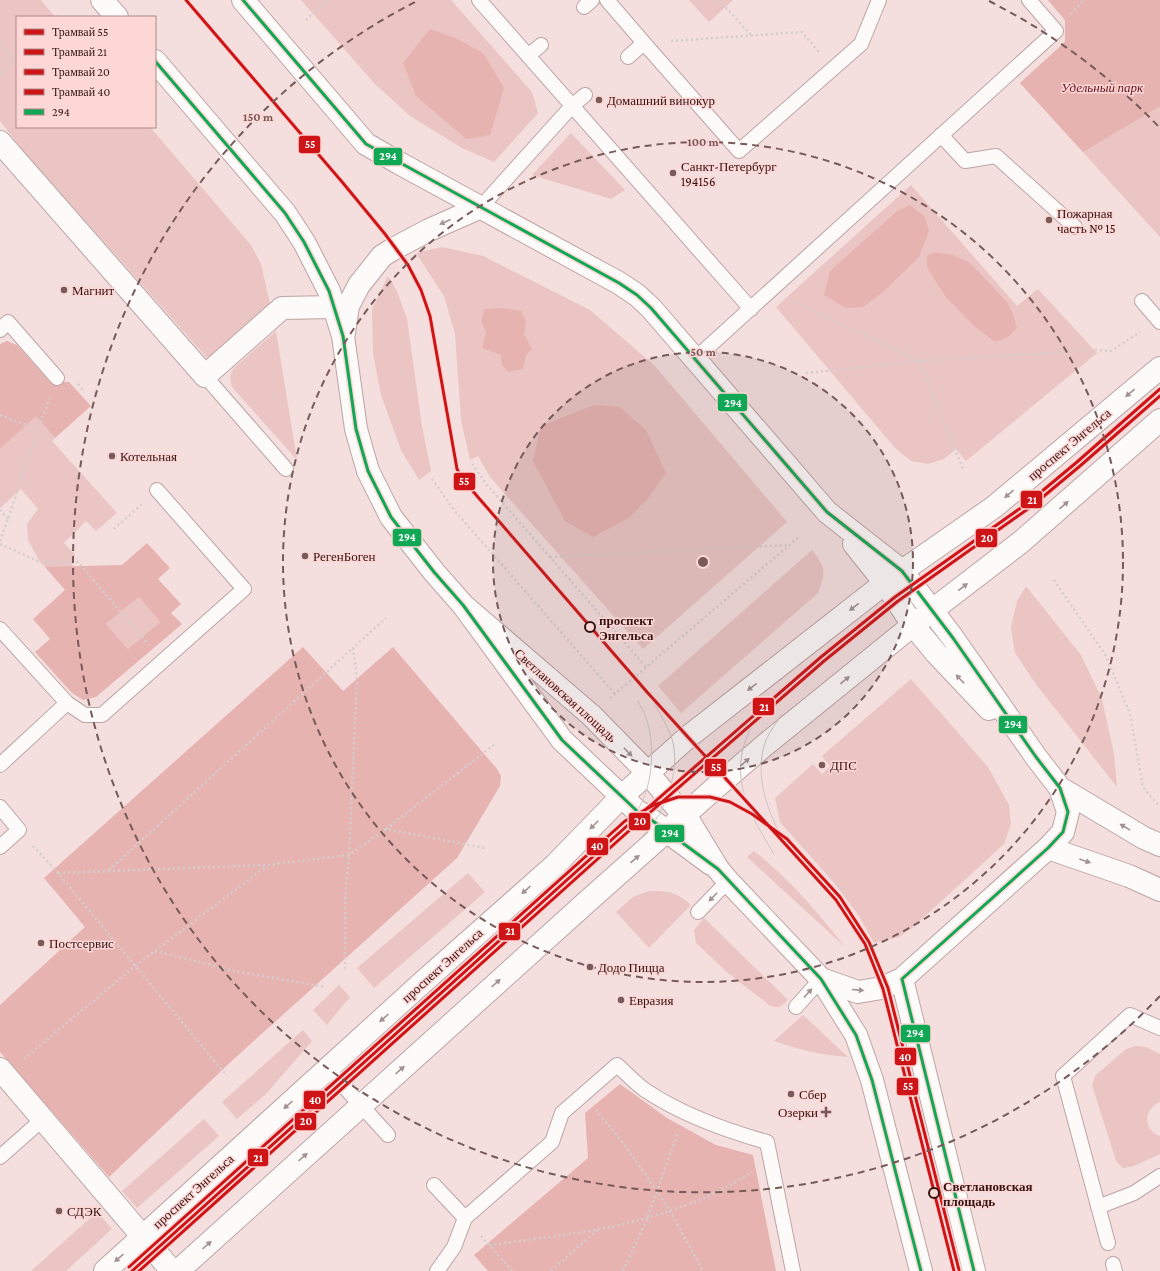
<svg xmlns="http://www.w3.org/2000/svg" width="1160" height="1271" font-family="'Crimson Pro',serif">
<rect width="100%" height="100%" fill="#f4dfde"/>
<path fill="#eac5c3" d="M0,0H41L55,17H17V127H150L251,245L261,264L270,304L208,359L25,153L0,121Z
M301,0H451L532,92L538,113L494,162L462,148L410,116L374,83Z
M689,0H733L709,22Z
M1048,0H1160V237L1020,83L1065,42V20Z
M571,133L625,190L611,199L532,175Z
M911,185L1017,306L1038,289L1097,353L966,461L956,449L944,459L928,464L911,461L895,448L776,307Z
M442,247L483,256L590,310L655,366L787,522L643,649L490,477L478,456L470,460L461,420L455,334L444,296L416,253Z
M388,276L397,291L407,319L422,426L431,471L419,480L401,450L381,395L373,354L372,309Z
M276,331L297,460L232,387C230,379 229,375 234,368Z
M36,415L55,438L52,441L117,513L96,531L86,521L64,543L75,554L72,567H45L40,562L28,540L27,524L38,509L21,489L0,508V449Z
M812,550C826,568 826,571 818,593L681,713L658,686Z
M1026,586L1081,655L1102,699L1114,754L1117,787L1035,683L1015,653L1011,627L1017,601Z
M139,597L160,622L128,649L106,624Z
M911,679L988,767L1009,805L1011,824L1004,844L912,928L899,937L874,943L859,916L836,885L780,822L775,798L813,764L822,774L830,766L822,756Z
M754,851C789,878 818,912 845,947L747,857Z
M468,873L485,892L374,988L357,968Z
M648,891C669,891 675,891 691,905L649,948L616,912L633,897Z
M704,918L788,1000C781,1007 778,1009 769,1005L728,973L696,943L694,930Z
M339,985L350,997L327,1025L313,1010Z
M803,1015L848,1057C822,1055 799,1050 774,1041Z
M303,1030L312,1041L266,1094L237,1119L222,1102Z
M1135,1046L1146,1047L1160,1054V1102C1143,1109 1143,1130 1160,1136V1154L1134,1166L1123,1168L1116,1161L1092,1085L1095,1076L1126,1049Z
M204,1119L219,1136L137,1208L122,1191Z
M97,1212L112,1229L66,1271H31Z"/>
<path fill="#e6b3b1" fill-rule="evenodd" d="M1048,0H1160V106L1083,152L1020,83L1065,42V20Z
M430,29L458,39L484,54L504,88L490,135L466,139L416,96L403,63Z
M910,205L925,217L929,231L919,257L882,293L863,307L846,308L824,295L830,271L897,211Z
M935,252L952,255L969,262L1007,302L1013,314L1017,328L1008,337L995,342L973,325L945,296L927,267V256Z
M501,308L521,311L526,322L524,334L532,349L526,355L523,369L508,372L502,365L501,355L482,348L486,333L481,320L485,309Z
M7,341L17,345L50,382H69L91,406L55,438L36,416L0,449V344Z
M594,405L620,407L646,430L666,473L649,497L630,517L593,537L565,521L533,461L541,426Z
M147,543L170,568L158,579L181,604L171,613L182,624L96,697L83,700L72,693L35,652L50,639L33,619L65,590L45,567L122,565ZM139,597L160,622L128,649L106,624Z
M303,647L343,691L393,647L497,769L501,776L500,786L457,858L236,1057L109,1177L0,1052V1005L85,927L44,878Z
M620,1084L667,1118L716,1145L753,1155L776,1271H488L474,1255L588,1158L585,1113Z"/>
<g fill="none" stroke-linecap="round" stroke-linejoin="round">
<g stroke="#bda4a4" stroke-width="16">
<path id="service" d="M479,0L751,309
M607,0L644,43
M584,7L592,0
M528,56L541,45
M628,57L644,43L739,151L861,44L879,0
M941,135L965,161L996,156L1075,227
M481,207L572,106L585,95
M1142,301L1160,322
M0,330L8,322L57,378
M695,359L1056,31L1029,0
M205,376L286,469
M0,629L67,703L0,765
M67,703L85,715H102L244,589L157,490
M0,807L19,830L0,847
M698,912L728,881
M796,1007L821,979
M328,1069L388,1135
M0,1157L43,1119
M434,1185L465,1218
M1098,1207L1134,1193L1160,1176
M1108,1243L1063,1076L1130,1015L1160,1028
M1113,1264L1115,1271
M437,1271L454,1247L465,1218L552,1142L562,1113L617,1065C626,1073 635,1083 645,1090C682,1115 724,1130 767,1142L793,1271"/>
</g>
<g stroke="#bda4a4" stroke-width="24">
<path id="minor" d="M0,142L205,376L282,308L334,307
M0,1069L172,1271"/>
</g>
<g stroke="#bda4a4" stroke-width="24">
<path id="secondary" d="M102,0L117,17
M243,0L366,144L399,163L619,283L637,295L651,308L827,512L902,571L953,638L1036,757L1060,788L1068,812L1063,832L1048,848L902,979L882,988L858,992L821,979L728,881L718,869L690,823L647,772L591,715L463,605
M155,61L285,213L304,242L329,291L343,336L356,429L368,471L391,517L434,572L463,605L562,740L637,811L646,816L711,864
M344,333L348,306L359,285L382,256L395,248L429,230L481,207
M854,544L885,583L913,625L936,653L989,709
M1060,788L1144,838L1160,845
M1048,848L1129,876L1160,890
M821,979L856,1035L872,1080L921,1271
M902,979L974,1271"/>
</g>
<g stroke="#bda4a4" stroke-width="24">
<path id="primary" d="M105,1271L423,982L555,865L621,797L688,737L885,583L994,507L1160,368
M178,1271L589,900L715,788L765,745L913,625L1021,542L1160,420"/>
</g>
<path stroke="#d5cdcd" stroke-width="2.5" stroke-dasharray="2 3" stroke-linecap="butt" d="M719,0L751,35
M1071,14L1084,0
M57,17L58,16
M306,20L328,0
M671,41L802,32L819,52
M0,44L14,60
M0,74L17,57
M792,301L920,361L963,469
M806,373L920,361L1095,350L1111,351L1140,332
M78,384L84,391
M0,415L37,429
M472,464L487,485L646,667
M432,479L454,510L615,694
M0,510L8,519
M114,529L142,504
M0,541C18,493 31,445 50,398
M0,544L40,562H78L149,645
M550,557L788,545
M1054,580L1106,656L1130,714L1143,787L1158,805
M610,698L800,536
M386,829L495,744
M33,846L58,873L227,1076
M109,870L353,648
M58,873L268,865L349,855L386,829L485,848
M155,951L235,971L325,987
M345,969V899L349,855L357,678L353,648L386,618
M24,1059L135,966L267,866
M596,1110L625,1145L670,1211L703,1271
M481,1236L512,1271
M489,1245C550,1237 611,1231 669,1211C699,1202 726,1188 752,1172
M551,1271L597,1230
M623,1271L648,1217L678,1132"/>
<use href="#service" stroke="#fdfafa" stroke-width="14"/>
<use href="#minor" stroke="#fdfafa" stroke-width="22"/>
<use href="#secondary" stroke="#fdfafa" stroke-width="22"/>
<use href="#primary" stroke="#fdfafa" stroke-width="22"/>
<path stroke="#ccc6c5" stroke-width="1" d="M769,703C760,714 751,726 746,739C730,783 752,818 774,854
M782,714C777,722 770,731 766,740C753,776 768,811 784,843
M628,825C632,818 638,811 641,804C653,781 655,742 646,718C644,712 641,707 638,701
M641,838C647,830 655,822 660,813C671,792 679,762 672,739C666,722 656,707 647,692"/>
<g stroke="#fdd7d5" stroke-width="6">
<path id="bus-1" d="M243,0L366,144L619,283L637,295L651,308L827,512L902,571L953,638L1036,757L1060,788L1068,812L1063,832L1048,848L902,979L974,1271
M155,61L285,213L304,242L329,291L343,336L356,429L368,471L391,517L434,572L463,605L562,740L637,811L646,816L718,869L821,979L856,1035L872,1080L921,1271"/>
</g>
<use href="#bus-1" stroke="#10a855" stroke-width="3"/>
<g stroke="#fdd7d5" stroke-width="6">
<path id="tram-1" d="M186,0L343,183L385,234L408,265L421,290L430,316L457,469L464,481L647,692L836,900L865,944L883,989L954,1271"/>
</g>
<g stroke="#fdd7d5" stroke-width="6">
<path id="tram-2" d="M132,1271L628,825L821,657L895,597L1029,502L1077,462L1160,389"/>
</g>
<g stroke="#fdd7d5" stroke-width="6">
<path id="tram-3" d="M139,1271L631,829L824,661L898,601L1032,506L1080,466L1160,396"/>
</g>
<g stroke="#fdd7d5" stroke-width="6">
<path id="tram-4" d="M129,1267L625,821L654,805L678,797H710L730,802L752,814L787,839L840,897L869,942L888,988L959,1270"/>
</g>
<use href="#tram-1" stroke="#ce1417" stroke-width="3"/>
<use href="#tram-2" stroke="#ce1417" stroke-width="3"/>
<use href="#tram-3" stroke="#ce1417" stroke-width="3"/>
<use href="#tram-4" stroke="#ce1417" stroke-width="3"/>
</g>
<defs><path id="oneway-solid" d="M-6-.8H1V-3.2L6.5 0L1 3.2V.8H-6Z"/></defs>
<g fill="#a29292">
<use href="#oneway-solid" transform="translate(445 222) rotate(156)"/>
<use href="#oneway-solid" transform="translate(1130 393) rotate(140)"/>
<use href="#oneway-solid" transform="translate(1009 494) rotate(140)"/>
<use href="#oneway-solid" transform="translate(1064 505) rotate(-41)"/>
<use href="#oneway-solid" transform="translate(963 587) rotate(-38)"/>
<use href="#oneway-solid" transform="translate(854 607) rotate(142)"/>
<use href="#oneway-solid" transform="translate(960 679) rotate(-134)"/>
<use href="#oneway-solid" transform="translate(845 680) rotate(-39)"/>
<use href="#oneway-solid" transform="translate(752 687) rotate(142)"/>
<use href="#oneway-solid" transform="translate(628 752) rotate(46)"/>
<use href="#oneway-solid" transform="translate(745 762) rotate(-41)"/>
<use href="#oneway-solid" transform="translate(594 825) rotate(135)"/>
<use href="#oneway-solid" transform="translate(1125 827) rotate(-149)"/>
<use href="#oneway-solid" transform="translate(635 859) rotate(-41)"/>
<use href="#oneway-solid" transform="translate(1085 861) rotate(19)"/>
<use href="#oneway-solid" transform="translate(526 890) rotate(138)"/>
<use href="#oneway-solid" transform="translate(713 897) rotate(134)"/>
<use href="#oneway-solid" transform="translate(496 983) rotate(-42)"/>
<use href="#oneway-solid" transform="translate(858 990) rotate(5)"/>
<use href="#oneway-solid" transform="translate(808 993) rotate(-48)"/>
<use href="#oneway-solid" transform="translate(384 1018) rotate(138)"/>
<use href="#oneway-solid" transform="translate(400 1070) rotate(-42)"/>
<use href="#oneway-solid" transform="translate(288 1105) rotate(138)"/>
<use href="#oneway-solid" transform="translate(303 1157) rotate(-42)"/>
<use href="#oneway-solid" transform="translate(207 1245) rotate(-42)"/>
<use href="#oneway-solid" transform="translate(119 1258) rotate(138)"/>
</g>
<circle cx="703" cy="562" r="210" fill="#775a59" fill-opacity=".12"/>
<g fill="none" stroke="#775a59" stroke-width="2" stroke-dasharray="7 5">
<circle cx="703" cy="562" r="210"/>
<circle cx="703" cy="562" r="420"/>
<path d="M1160 996A630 630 0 1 1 417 1M989 1A630 630 0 0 1 1160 128"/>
</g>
<g fill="#775a59" stroke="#fdd7d5" stroke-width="1.5">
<circle cx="599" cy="100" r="4"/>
<circle cx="673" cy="173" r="4"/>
<circle cx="1049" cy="220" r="4"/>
<circle cx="64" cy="290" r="4"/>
<circle cx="112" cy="456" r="4"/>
<circle cx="305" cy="556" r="4"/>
<circle cx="822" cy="765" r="4"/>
<circle cx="41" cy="943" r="4"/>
<circle cx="590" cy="967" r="4"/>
<circle cx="621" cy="1000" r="4"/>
<circle cx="791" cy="1094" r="4"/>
<path d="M824 1106h4v4h4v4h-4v4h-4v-4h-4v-4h4z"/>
<circle cx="59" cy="1211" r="4"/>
</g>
<g fill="#fdd7d5" stroke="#331212" stroke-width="2">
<circle cx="590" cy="627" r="5"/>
<circle cx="934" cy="1193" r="5"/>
</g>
<g text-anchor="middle" stroke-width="3" stroke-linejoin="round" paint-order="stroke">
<g font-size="13" font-style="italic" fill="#670e18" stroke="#fdd7d5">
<text x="1102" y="92">Удельный парк</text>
</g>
<g font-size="13" fill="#331212" stroke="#fdd7d5" text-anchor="start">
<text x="607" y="105">Домашний винокур</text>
<text x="681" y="171">Санкт-Петербург<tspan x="681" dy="15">194156</tspan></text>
<text x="1057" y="218">Пожарная<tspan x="1057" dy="15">часть № 15</tspan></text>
<text x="72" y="295">Магнит</text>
<text x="120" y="461">Котельная</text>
<text x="313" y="561">РегенБоген</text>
<text x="830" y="770">ДПС</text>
<text x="49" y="948">Постсервис</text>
<text x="598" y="972">Додо Пицца</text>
<text x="629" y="1005">Евразия</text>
<text x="799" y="1099">Сбер</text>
<text x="818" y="1117" text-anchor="end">Озерки</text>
<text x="67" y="1216">СДЭК</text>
</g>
<g font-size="13" fill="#331212" stroke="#fdd7d5">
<text transform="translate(1069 444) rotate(-40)" y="5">проспект Энгельса</text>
<text transform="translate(566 695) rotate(42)" y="5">Светлановская площадь</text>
<text transform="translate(442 965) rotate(-42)" y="5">проспект Энгельса</text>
<text transform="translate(193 1191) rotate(-42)" y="5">проспект Энгельса</text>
</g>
<g font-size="13" font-weight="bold" fill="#331212" stroke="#fdd7d5" text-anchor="start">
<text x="599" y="625">проспект<tspan x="599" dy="15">Энгельса</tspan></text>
<text x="943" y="1191">Светлановская<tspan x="943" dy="15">площадь</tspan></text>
</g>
</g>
<circle cx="703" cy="562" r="6" fill="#775a59" stroke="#fdd7d5" stroke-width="2"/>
<g font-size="12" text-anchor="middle" font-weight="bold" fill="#775a59" stroke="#fdd7d5" stroke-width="3" stroke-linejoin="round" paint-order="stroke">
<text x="258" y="121">150 m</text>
<text x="703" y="146">100 m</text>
<text x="703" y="356">50 m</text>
</g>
<g stroke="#fdd7d5" stroke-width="1.5">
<rect x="298" y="135" width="23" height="19" rx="4" fill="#ce1417"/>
<rect x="373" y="147" width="30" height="19" rx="4" fill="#10a855"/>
<rect x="717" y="393" width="31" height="19" rx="4" fill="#10a855"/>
<rect x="453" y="472" width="23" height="19" rx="4" fill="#ce1417"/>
<rect x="1020" y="490" width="23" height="19" rx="4" fill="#ce1417"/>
<rect x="392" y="528" width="30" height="19" rx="4" fill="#10a855"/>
<rect x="975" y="528" width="23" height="20" rx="4" fill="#ce1417"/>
<rect x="752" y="697" width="23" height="19" rx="4" fill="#ce1417"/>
<rect x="998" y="715" width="30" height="19" rx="4" fill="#10a855"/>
<rect x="704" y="758" width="23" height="19" rx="4" fill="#ce1417"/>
<rect x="628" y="812" width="23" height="19" rx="4" fill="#ce1417"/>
<rect x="654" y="824" width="31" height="19" rx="4" fill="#10a855"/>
<rect x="586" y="837" width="23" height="19" rx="4" fill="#ce1417"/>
<rect x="498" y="922" width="23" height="19" rx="4" fill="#ce1417"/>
<rect x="900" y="1024" width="31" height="19" rx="4" fill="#10a855"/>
<rect x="894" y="1047" width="23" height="19" rx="4" fill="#ce1417"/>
<rect x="896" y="1077" width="23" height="19" rx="4" fill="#ce1417"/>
<rect x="303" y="1090" width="23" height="20" rx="4" fill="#ce1417"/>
<rect x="294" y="1112" width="23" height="19" rx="4" fill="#ce1417"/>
<rect x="247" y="1148" width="22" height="19" rx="4" fill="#ce1417"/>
</g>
<g font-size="11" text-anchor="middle" font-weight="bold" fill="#fff">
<text x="310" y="148">55</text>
<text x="388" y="160">294</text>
<text x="733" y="407">294</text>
<text x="464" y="485">55</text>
<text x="1032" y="504">21</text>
<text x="407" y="541">294</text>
<text x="987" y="542">20</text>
<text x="764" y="711">21</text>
<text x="1013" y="728">294</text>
<text x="716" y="771">55</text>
<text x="640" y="825">20</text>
<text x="670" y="837">294</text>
<text x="597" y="850">40</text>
<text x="510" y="935">21</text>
<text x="915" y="1037">294</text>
<text x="905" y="1061">40</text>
<text x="908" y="1090">55</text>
<text x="315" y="1104">40</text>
<text x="306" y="1125">20</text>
<text x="258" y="1162">21</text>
</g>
<rect x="16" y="16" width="140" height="112" fill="#fdd7d5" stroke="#ac8887"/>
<rect x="24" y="29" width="20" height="6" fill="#ce1417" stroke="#ac8887"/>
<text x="52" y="36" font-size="12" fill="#331212">Трамвай 55</text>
<rect x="24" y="49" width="20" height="6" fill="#ce1417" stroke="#ac8887"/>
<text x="52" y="56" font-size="12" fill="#331212">Трамвай 21</text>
<rect x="24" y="69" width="20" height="6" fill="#ce1417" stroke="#ac8887"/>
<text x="52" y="76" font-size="12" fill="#331212">Трамвай 20</text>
<rect x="24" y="89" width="20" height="6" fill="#ce1417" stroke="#ac8887"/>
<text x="52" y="96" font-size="12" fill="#331212">Трамвай 40</text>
<rect x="24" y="109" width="20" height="6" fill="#10a855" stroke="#ac8887"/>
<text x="52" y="116" font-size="12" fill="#331212">294</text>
</svg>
